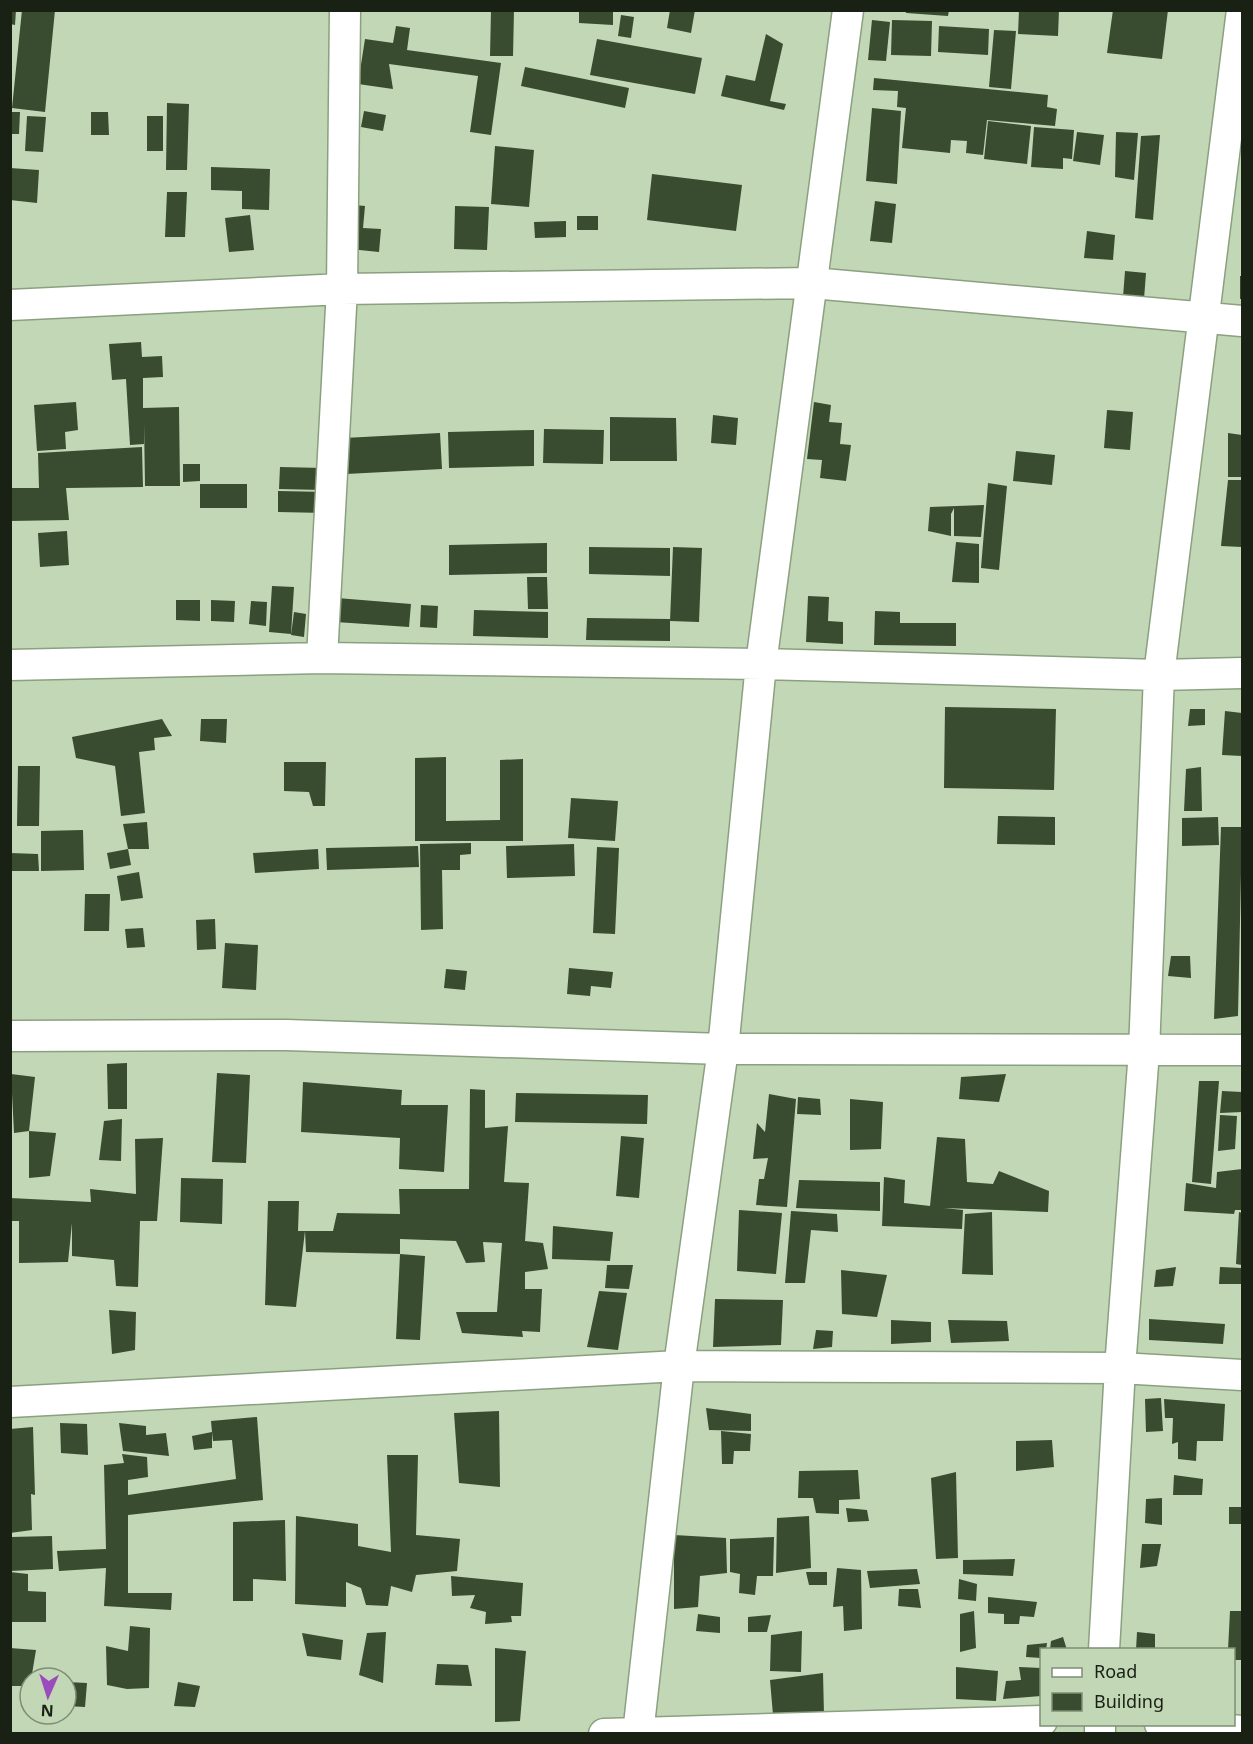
<svg xmlns="http://www.w3.org/2000/svg" width="1253" height="1744" font-family="'Noto Sans',sans-serif">
<rect width="100%" height="100%" fill="#c1d7b5"/>
<path fill="#394c2f" d="M10,10H16L15,25L10,24Z
M22,10H55L45,112L12,108Z
M491,10H514L513,56H490Z
M579,10H613V25L579,23Z
M670,10H695L691,33L667,28Z
M905,10H949L948,16L906,13Z
M1019,10H1059L1058,36L1018,34Z
M1113,10H1168L1162,59L1107,53Z
M621,15L634,17L631,38L618,36Z
M872,20L890,22L886,61L868,60Z
M892,20L932,21L931,56L891,55Z
M396,26L410,28L407,50L501,63L491,135L470,132L478,76L389,64L393,89L358,84L365,39L393,43Z
M939,26L989,29L988,55L938,52Z
M994,30L1016,31L1011,89L989,87Z
M766,34L783,44L770,101L786,104L784,110L721,96L726,75L755,81Z
M597,39L702,58L695,94L590,75Z
M525,67L629,88L625,108L521,86Z
M874,78L1048,95L1047,107L1057,109L1055,126L987,120L983,155L966,153L967,141L951,140L950,153L902,148L906,108L897,107L898,91L873,90Z
M167,103L189,104L187,170H166Z
M872,108L901,111L897,184L866,181Z
M364,111L386,115L383,131L361,127Z
M10,112H20L19,134H10Z
M91,112H108L109,135H91Z
M27,116L46,117L43,152L25,151Z
M147,116H163V151H147Z
M988,121L1031,126L1027,164L984,159Z
M1034,127L1074,130L1072,159L1063,158V169L1031,167Z
M1077,132L1104,135L1100,165L1073,161Z
M1116,132L1138,133L1134,180L1115,177Z
M1160,135L1153,220L1135,218L1141,136Z
M495,146L534,150L529,207L491,204Z
M211,167L270,169L269,210L242,209V191L211,190Z
M10,168L39,170L37,203L10,200Z
M652,174L742,185L736,231L647,220Z
M167,192H187L185,237H165Z
M875,201L896,204L892,243L870,241Z
M343,204L365,206L363,228L381,229L379,252L340,248Z
M455,206L489,207L487,250L454,249Z
M250,215L254,250L229,252L225,218Z
M577,216H598V230H577Z
M566,221V237L535,238L534,222Z
M1087,231L1115,235L1113,260L1084,258Z
M1125,271L1146,273L1144,299L1123,297Z
M1240,276H1242V299H1240Z
M141,342L142,357L162,356L163,377L143,378V408L179,407L180,486H145L144,423V444L130,445L126,379L112,380L109,344Z
M76,402L78,430L65,432L66,449L37,451L34,405Z
M814,402L831,405L829,422L842,423L840,444L851,445L846,481L820,478L822,460L807,459Z
M1107,410L1133,412L1130,450L1104,448Z
M713,415L738,418L736,445L711,443Z
M610,417L676,418L677,461H610Z
M544,429L604,430L603,464L543,463Z
M534,430V466L449,468L448,432Z
M440,433L442,469L346,474L344,438Z
M1228,433L1242,435V477H1228Z
M142,447L143,487L66,488L69,520L10,521V488H39L38,453Z
M1016,451L1055,455L1052,485L1013,481Z
M183,464H200V481L183,482Z
M280,467L323,468L322,490L279,489Z
M1228,480H1242V547L1221,546Z
M988,483L1007,486L999,570L981,568Z
M200,484H247V508H200Z
M278,491L327,492L326,513L278,512Z
M984,505L981,537L954,536V508L951,514V536L928,531L930,507Z
M67,531L69,565L40,567L38,533Z
M956,542L979,544V583L952,582Z
M547,543V573L449,575V545Z
M589,547L670,548V576L589,574Z
M673,547L702,548L699,622L670,621Z
M527,577H547L548,609H528Z
M272,586L294,587L291,634L269,632Z
M808,596L829,597L828,621L843,622V644L806,642Z
M337,598L411,604L409,627L336,622Z
M176,600H200V621L176,620Z
M211,600L235,601L234,622L211,621Z
M251,601L267,602L266,626L249,624Z
M421,605L438,606L437,628L420,627Z
M474,610L548,612V638L473,636Z
M875,611L900,612V623H956V646L874,645Z
M294,612L306,614L304,637L291,635Z
M587,618L670,619V641L586,640Z
M945,707L1056,709L1054,790L944,788Z
M1190,709H1205V725L1188,726Z
M1225,711L1242,713V756L1222,755Z
M162,719L172,736L154,738L155,750L139,752L145,813L121,816L115,766L76,758L72,737Z
M201,719H227L226,743L200,741Z
M446,757V821L500,820V760L523,759V841H415V758Z
M284,762H326L325,806H313L309,792L284,791Z
M18,766H40L39,826H17Z
M1201,767L1202,811H1184L1186,769Z
M571,798L618,801L615,841L568,838Z
M998,816L1055,817V845L997,844Z
M1218,817L1219,845L1182,846V818Z
M147,822L149,849H128L123,824Z
M1221,827H1242L1238,1016L1214,1019Z
M83,830L84,870L41,871V831Z
M471,843V854L460,855V870H442L443,929L421,930L420,844Z
M574,844L575,876L507,878L506,846Z
M418,846L419,867L327,870L326,848Z
M597,847L619,848L615,934L593,933Z
M128,849L131,865L110,869L107,853Z
M318,849L319,869L255,873L253,853Z
M10,853L38,854L39,871H10Z
M139,872L143,898L121,901L117,876Z
M85,894H110L109,931H84Z
M215,919L216,949L197,950L196,920Z
M143,928L145,947L127,948L125,929Z
M225,943L258,945L256,990L222,988Z
M1171,956H1190L1191,978L1168,976Z
M569,968L613,972L611,988L591,986L590,996L567,994Z
M446,969L467,971L465,990L444,988Z
M127,1063V1109H108L107,1064Z
M217,1073L250,1075L246,1163L212,1162Z
M11,1074L35,1077L29,1131L14,1133Z
M1006,1074L999,1102L959,1099L961,1077Z
M1199,1081H1219L1211,1184L1192,1182Z
M303,1082L402,1090L401,1105H448L444,1172L399,1169L400,1138L301,1132Z
M470,1089L485,1090V1128L508,1126L504,1182L529,1183L525,1241L543,1243L548,1269L525,1272V1289H542L540,1332L522,1331L523,1337L462,1333L456,1312H497L502,1243L483,1242L485,1262L466,1263L456,1241L400,1239V1254L306,1252L305,1231H333L337,1213L400,1214L399,1189H469Z
M1222,1091L1242,1092V1112L1220,1113Z
M516,1093L648,1095L647,1124L515,1122Z
M769,1094L796,1099L787,1207L756,1205L759,1179H764L768,1158L753,1159L757,1123L765,1132Z
M798,1097L820,1099L821,1115L797,1114Z
M850,1099L883,1102L881,1149L850,1150Z
M1220,1115L1237,1116L1235,1149L1218,1151Z
M122,1119L121,1161L99,1160L104,1121Z
M29,1131L56,1133L50,1176L29,1178Z
M621,1136L644,1138L639,1198L616,1196Z
M937,1137L965,1139L967,1182L993,1184L999,1171L1049,1191L1048,1212L944,1208L963,1210L962,1229L882,1226L884,1177L905,1180L904,1203L930,1206Z
M163,1138L157,1221H140L138,1287L116,1286L114,1260L72,1256V1223L68,1262L19,1263V1221H10V1198L91,1202L90,1189L136,1194L135,1139Z
M1242,1169V1210H1235L1234,1214L1184,1211L1186,1183L1216,1188L1217,1172Z
M181,1178L223,1179L222,1224L180,1222Z
M799,1180L880,1182V1211L796,1208Z
M268,1201H299L298,1231H305L296,1307L265,1305Z
M739,1210L782,1213L776,1274L737,1271Z
M791,1211L837,1214L838,1232L811,1230L805,1283H785Z
M992,1212L993,1275L962,1274L965,1214Z
M1239,1212L1242,1213V1265L1236,1264Z
M553,1226L613,1232L610,1261L552,1259Z
M400,1254L425,1256L420,1340L396,1339Z
M607,1265H633L629,1289L605,1288Z
M1176,1267L1173,1286L1154,1287L1156,1270Z
M1220,1267L1242,1268V1284H1219Z
M841,1270L887,1275L877,1317L842,1314Z
M599,1291L627,1293L618,1350L587,1347Z
M715,1299L783,1300L781,1345L713,1347Z
M109,1310L136,1312L135,1350L112,1354Z
M1149,1319L1225,1324L1223,1344L1149,1340Z
M891,1320L931,1322V1342L891,1344Z
M948,1320L1007,1321L1009,1341L951,1343Z
M816,1330L833,1331L832,1347L813,1349Z
M1161,1398L1163,1431L1146,1432L1145,1399Z
M1164,1399L1225,1404L1223,1441H1197L1196,1461L1178,1459V1442L1172,1444L1173,1418H1165Z
M706,1408L751,1414V1431L709,1430Z
M499,1411L500,1487L459,1483L454,1413Z
M257,1417L263,1500L128,1515V1593H172L171,1610L104,1606L106,1568L59,1571L57,1551L106,1549L104,1465L124,1463L122,1454L147,1457L148,1477L128,1480V1495L236,1479L232,1440L213,1441L212,1432V1448L194,1450L192,1436L212,1432L211,1421Z
M60,1423L87,1424L88,1455L61,1453Z
M119,1423L146,1426V1435L166,1433L169,1456L123,1451Z
M33,1427L35,1495L31,1494L32,1530L10,1533V1429Z
M721,1431L751,1434L750,1451H734L733,1464H722Z
M1052,1440L1054,1467L1016,1471V1441Z
M387,1455H418L416,1535L460,1539L457,1571L416,1575L412,1592L391,1586L388,1606L366,1605L361,1588L346,1582V1607L295,1604L296,1516L358,1524V1546L391,1552Z
M858,1470L860,1499L839,1500V1514L816,1513L813,1498H798L799,1471Z
M956,1472L958,1558L936,1559L931,1478Z
M1174,1475L1203,1479L1202,1495H1173Z
M1162,1498V1525L1145,1523L1146,1499Z
M1229,1507H1242V1524H1229Z
M846,1508L867,1510L869,1521L848,1522Z
M809,1516L811,1568L776,1573L777,1518Z
M285,1520L286,1581L253,1579V1601H233V1522Z
M674,1535L726,1538L727,1573L700,1576L698,1607L674,1609Z
M52,1536L53,1569L10,1571L11,1537Z
M774,1537L773,1576H757L755,1595L739,1593L740,1574L730,1572V1539Z
M1142,1544H1161L1157,1566L1140,1568Z
M1015,1559L1013,1576L963,1574V1560Z
M837,1568L861,1570L862,1629L844,1631L843,1606L833,1607Z
M917,1569L920,1584L870,1588L867,1571Z
M10,1572L28,1574V1591L46,1592V1622H10Z
M806,1572H827V1585H809Z
M451,1576L523,1583L521,1616H511L512,1622L485,1624L486,1612L470,1608L475,1595L452,1596Z
M959,1579L977,1584L976,1601L958,1599Z
M899,1589H918L921,1608L898,1606Z
M988,1597L1037,1602L1034,1617L1020,1616L1019,1624H1004V1614L988,1613Z
M974,1611L976,1648L960,1652V1614Z
M1230,1611H1242V1660H1234V1650H1228Z
M698,1614L720,1617V1633L696,1631Z
M771,1615L767,1632H748V1617Z
M130,1626L150,1628L149,1688L127,1689L107,1685L106,1646L128,1651Z
M802,1631L801,1672L770,1671L771,1635Z
M386,1632L383,1683L359,1675L367,1633Z
M1137,1632L1155,1634V1650H1136Z
M302,1633L343,1640L341,1660L307,1656Z
M1063,1637L1067,1650H1050L1051,1641Z
M1047,1643L1046,1650H1041V1658L1026,1657L1027,1645Z
M10,1648L36,1650L30,1686H10Z
M495,1648L526,1651L520,1721L495,1722Z
M437,1664L468,1665L472,1686L435,1685Z
M956,1667L998,1671L996,1701L956,1699Z
M1019,1667L1041,1668V1696L1003,1699L1006,1681L1021,1680Z
M823,1673L824,1715H773L770,1680Z
M66,1682L87,1683L85,1707L66,1706Z
M178,1682L200,1686L195,1707L174,1706Z"/>
<g fill="none" stroke-linecap="round" stroke-linejoin="round">
<g stroke="#8ba080" stroke-width="33">
<path id="minor" d="M10,305L342,289L812,283L1242,321
M322,658L342,289L345,10
M10,665L322,658L761,664L1159,675L1242,673
M10,1036L286,1035L723,1049L1242,1050
M10,1402L679,1366L1120,1368L1242,1375
M1104,1650L1120,1368L1144,1051L1159,675L1242,10
M1160,1724L1242,1731
M604,1734L1042,1721
M638,1734L679,1366L723,1049L761,664L848,10
M1100,1734V1724"/>
</g>
<use href="#minor" stroke="#fff" stroke-width="30"/>
</g>
<rect width="1253" height="1744" fill="none" stroke="#192114" stroke-width="24"/>
<rect x="1040" y="1648" width="195" height="78" fill="#c1d7b5" stroke="#7e8e75" stroke-width="1.5"/>
<rect x="1052" y="1668" width="30" height="9" fill="#ffffff" stroke="#7e8e75" stroke-width="1.5"/>
<text x="1094" y="1678" font-size="18" fill="#192114">Road</text>
<rect x="1052" y="1693" width="30" height="18" fill="#394c2f" stroke="#7e8e75" stroke-width="1.5"/>
<text x="1094" y="1708" font-size="18" fill="#192114">Building</text>
<g transform="translate(48 1696) rotate(183)"><circle r="28" fill="#c1d7b5" stroke="#7e8e75" stroke-width="1.5"/>
<path d="M0-4.5L10 22L0 15L-10 22Z" fill="#9b4cbc"/>
<text y="-9" font-size="16" font-weight="bold" text-anchor="middle" fill="#192114">N</text>
</g>
</svg>
